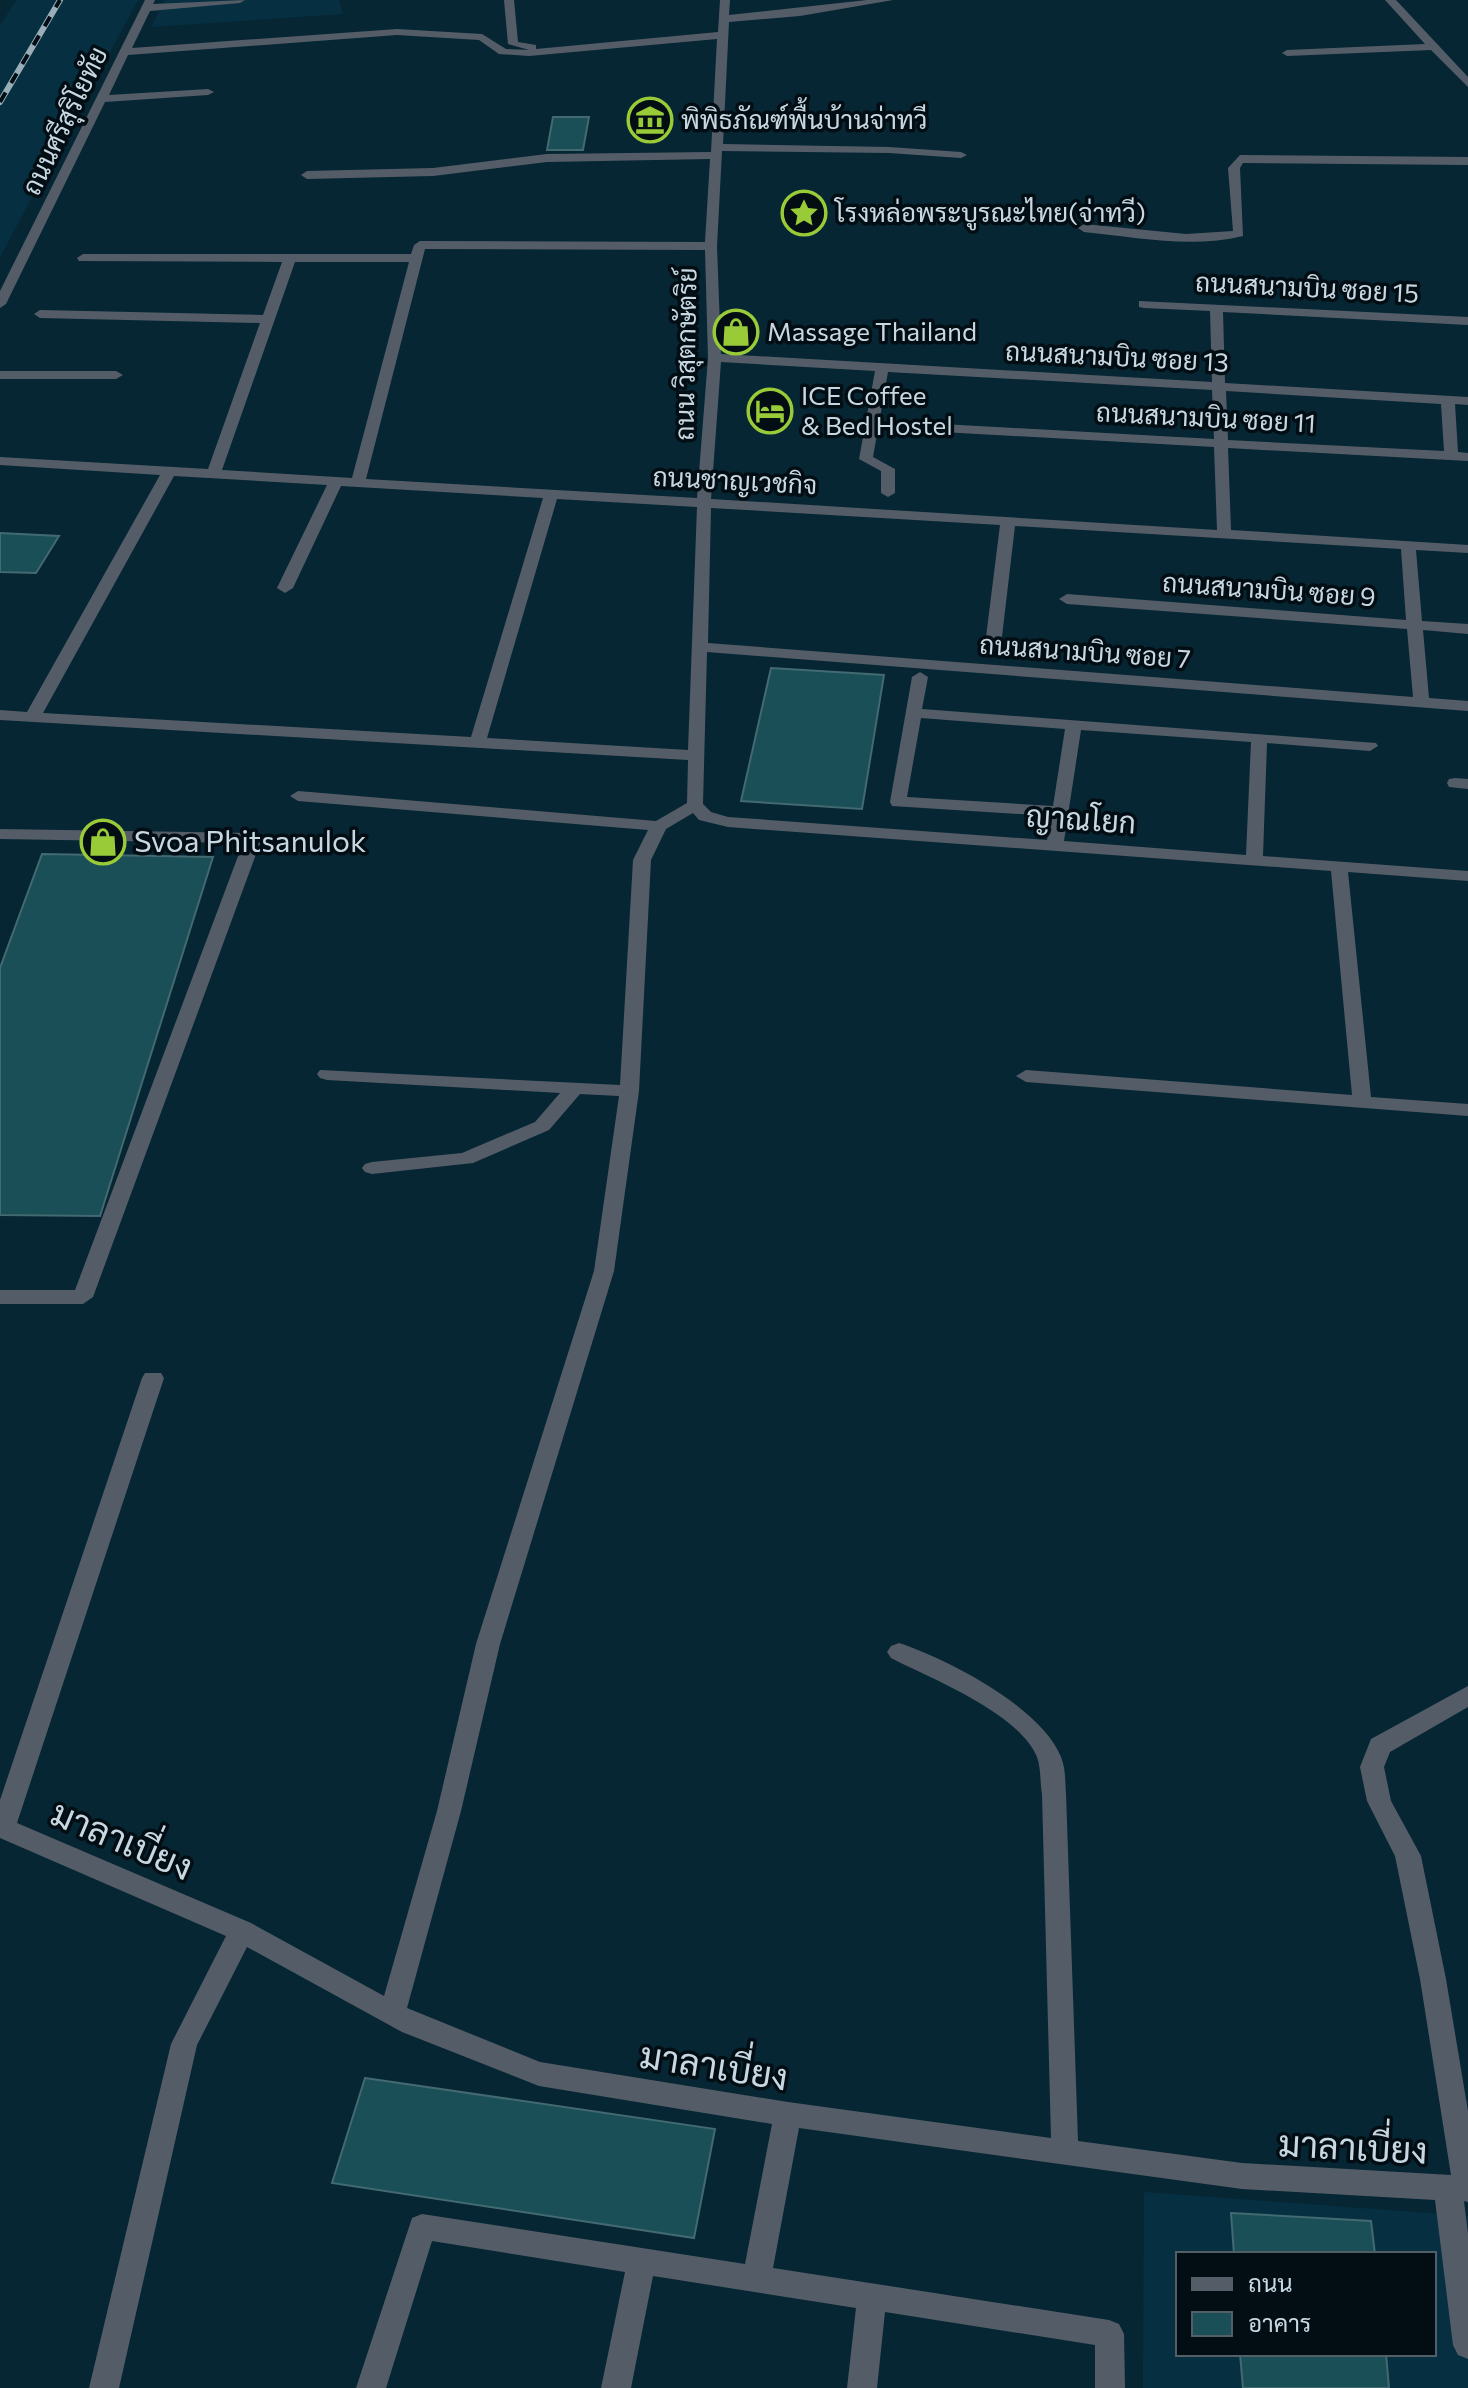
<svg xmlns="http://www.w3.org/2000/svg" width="1468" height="2388" font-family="Commissioner,Sarabun,sans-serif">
<rect width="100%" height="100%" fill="#072634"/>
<path fill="#063041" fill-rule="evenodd" d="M17,0H138L0,257V25Z
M165,0H339L343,14L151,27Z
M1144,2192L1468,2216V2388H1143ZM1178,2254H1434V2354H1178Z"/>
<path fill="#1a4f58" stroke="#436971" stroke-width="2" d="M553,117H589L583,150H547Z
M0,533L59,536L36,573L0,572Z
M771,668L884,675L862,809L741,801Z
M42,854L213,857L100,1216L0,1215V968Z
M365,2078L715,2129L694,2238L332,2183Z
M1231,2213L1371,2221L1375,2254H1234Z
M1240,2354H1386L1389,2388H1243Z"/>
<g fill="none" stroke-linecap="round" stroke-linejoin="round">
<path fill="#545d67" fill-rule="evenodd" d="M145,0H155L153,4L245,0L240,3L150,11L132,48L397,29L482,34L506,49L529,50L508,44L504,0H514L518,42L536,45V49L718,32L720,0H730L729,15L867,0H893L800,16L729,22L723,144L889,147L961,152L967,155L961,158L889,153L722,151L717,246L721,354L1212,382L1210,311L1144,308L1139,307V301L1468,317V325L1223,312L1225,383L1468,397V405L1455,404L1458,452L1468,453V461L1228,448L1231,530L1468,545V553L1416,550L1422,621L1468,624V634L1423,630L1429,698L1468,701V711L707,652L703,804L711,812L728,817L1047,840L1051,816L892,806L890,802L912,677L920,672L928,677L922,709L1376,743L1378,746L1370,751L1267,743L1263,856L1468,871V881L1348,872L1371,1097L1468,1104V1116L1026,1082L1016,1076L1026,1070L1352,1095L1331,871L728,827L699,820L693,813L666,829L651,860L639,1091L614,1271L500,1644L461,1811L407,2008L540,2062L788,2102L1051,2138L1042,1794C1040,1782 1041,1768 1037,1757C1019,1713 932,1679 891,1658L887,1652L891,1646L899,1643C948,1659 1042,1708 1061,1757C1066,1769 1065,1782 1066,1794L1078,2141L1242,2163L1451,2175L1420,1979L1395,1856L1367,1801L1360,1767L1371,1739L1468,1686V1707L1390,1752L1384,1767L1391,1801L1421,1856L1446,1979L1468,2111V2202L1464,2201L1468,2234V2359L1458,2355L1453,2345L1435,2200L1242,2189L799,2128L773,2268L1109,2320L1119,2324L1124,2334L1125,2388H1095V2345L885,2312L877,2388H847L856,2308L653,2276L631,2388H601L625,2272L432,2241L386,2388H356L412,2218L422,2214L745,2264L772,2124L539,2086L402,2032L247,1947L197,2045L119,2388H89L171,2044L226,1936L0,1838V1800L142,1378L145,1373H161L164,1378L17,1823L251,1923L384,1996L437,1811L476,1644L594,1271L619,1096L580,1094L549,1130L473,1163L372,1174L365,1172L362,1168L365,1164L372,1162L462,1153L535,1122L560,1093L327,1080L320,1078L317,1074L320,1070L620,1085L633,860L648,830L298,801L290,796L298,791L656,821L687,803L688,760L0,720V710L27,712L160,475L0,465V457L208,469L260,323L40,318L34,314L40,310L263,315L282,262L79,261L77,258L83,254H411L414,245L420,241L705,242L710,159L547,162L433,176L307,179L301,175L307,171L433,168L547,154L711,152L717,39L529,56L499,54L479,40L397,35L128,55L109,95L208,89L214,92L208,95L105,102L6,304L0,308V291ZM425,249L705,250L708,358L697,498L366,479ZM295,262H409L352,478L222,470ZM721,362L875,371L859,459L881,471V493L888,497L895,493V469L873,457L888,372L1212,390L1214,439L942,424L935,428L942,432L1214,447L1217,530L711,499ZM1226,391L1441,404L1444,451L1228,440ZM174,476L327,485L277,588L285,593L293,588L341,486L543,498L471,737L43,713ZM557,499L697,507L688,750L487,738ZM711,508L1000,525L985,645L993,650L1001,645L1015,526L1401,549L1406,620L1067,594L1059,599L1067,604L1407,629L1413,697L708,643ZM921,718L1065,729L1053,806L907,797ZM1081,730L1251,742L1246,855L1064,841Z
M1385,0H1396L1468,77V87L1431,50L1287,56L1282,53L1287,50L1425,44Z
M1240,155L1468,157V165L1243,163L1240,168L1243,236C1191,249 1136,237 1084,232L1078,228L1084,224L1186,234L1233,231L1228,168Z
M0,371H116L123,375L116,379H0Z
M1455,778L1468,779V789L1449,787L1447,783L1449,779Z
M0,829L253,833L262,838L93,1297L83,1304H0V1290H75L243,843L0,839Z"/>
<g stroke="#9aaeb9" stroke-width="6">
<path id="rail" d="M0,102L60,0"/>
</g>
<use href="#rail" stroke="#030e14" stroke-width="4" stroke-dasharray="11" stroke-linecap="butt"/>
</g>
<defs>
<g id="museum-ring" transform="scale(2.3)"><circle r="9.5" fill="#030e14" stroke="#98cb37" stroke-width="1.5"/><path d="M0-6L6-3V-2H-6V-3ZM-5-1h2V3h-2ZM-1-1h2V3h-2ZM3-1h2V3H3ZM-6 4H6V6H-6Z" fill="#98cb37"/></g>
<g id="sight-ring" transform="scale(2.3)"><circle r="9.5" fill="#030e14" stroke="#98cb37" stroke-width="1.5"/><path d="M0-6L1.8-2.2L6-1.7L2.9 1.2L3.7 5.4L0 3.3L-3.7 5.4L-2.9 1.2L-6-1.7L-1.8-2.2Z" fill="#98cb37"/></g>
<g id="shop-ring" transform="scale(2.3)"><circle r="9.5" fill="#030e14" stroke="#98cb37" stroke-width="1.5"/><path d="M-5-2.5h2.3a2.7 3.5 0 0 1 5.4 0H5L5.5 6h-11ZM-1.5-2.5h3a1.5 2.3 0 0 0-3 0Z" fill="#98cb37"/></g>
<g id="hotel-ring" transform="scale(2.3)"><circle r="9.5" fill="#030e14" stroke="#98cb37" stroke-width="1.5"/><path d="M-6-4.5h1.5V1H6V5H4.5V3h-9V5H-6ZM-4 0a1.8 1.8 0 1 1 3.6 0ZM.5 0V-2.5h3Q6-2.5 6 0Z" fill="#98cb37"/></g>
</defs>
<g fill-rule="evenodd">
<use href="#museum-ring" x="650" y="120"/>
<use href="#sight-ring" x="804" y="213"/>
<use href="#shop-ring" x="736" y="332"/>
<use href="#hotel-ring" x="770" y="411"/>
<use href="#shop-ring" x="103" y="842"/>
</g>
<g text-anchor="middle" stroke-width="7" stroke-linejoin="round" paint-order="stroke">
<g font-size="26" fill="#c8d8e2" stroke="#030e14" text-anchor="start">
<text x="681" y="129">พิพิธภัณฑ์พื้นบ้านจ่าทวี</text>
<text x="835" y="222">โรงหล่อพระบูรณะไทย(จ่าทวี)</text>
<text x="767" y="341">Massage Thailand</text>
<text x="801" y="405">ICE Coffee<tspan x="801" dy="30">&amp; Bed Hostel</tspan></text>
</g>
<g font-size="26" fill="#c8d8e2" stroke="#030e14">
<text transform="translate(65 121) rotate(-64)" y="9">ถนนศรีสุริโยทัย</text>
<text transform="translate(1307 288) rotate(3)" y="9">ถนนสนามบิน ซอย 15</text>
<text transform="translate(686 354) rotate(-89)" y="9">ถนน วิสุตกษัตริย์</text>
<text transform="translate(1117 357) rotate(3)" y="9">ถนนสนามบิน ซอย 13</text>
<text transform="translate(1206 418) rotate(3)" y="9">ถนนสนามบิน ซอย 11</text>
<text transform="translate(735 481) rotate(3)" y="9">ถนนชาญเวชกิจ</text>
<text transform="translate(1269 590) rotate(4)" y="9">ถนนสนามบิน ซอย 9</text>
<text transform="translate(1085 652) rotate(4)" y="9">ถนนสนามบิน ซอย 7</text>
</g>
<g font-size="30" fill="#c8d8e2" stroke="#030e14">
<text transform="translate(1081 820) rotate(4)" y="10">ญาณโยก</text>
</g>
<g font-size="30" fill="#c8d8e2" stroke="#030e14" text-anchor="start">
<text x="134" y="852">Svoa Phitsanulok</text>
</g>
<g font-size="36" fill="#c8d8e2" stroke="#030e14">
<text transform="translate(122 1840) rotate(23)" y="13">มาลาเบี่ยง</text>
<text transform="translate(714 2066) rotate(9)" y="13">มาลาเบี่ยง</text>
<text transform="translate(1353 2147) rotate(3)" y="13">มาลาเบี่ยง</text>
</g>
</g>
<rect x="1176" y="2252" width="260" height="104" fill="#030e14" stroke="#525f66" stroke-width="2"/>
<rect x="1192" y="2278" width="40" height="12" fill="#545d67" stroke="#525f66" stroke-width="2"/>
<text x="1248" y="2292" font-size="24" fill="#c8d8e2">ถนน</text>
<rect x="1192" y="2312" width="40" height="24" fill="#1a4f58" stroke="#525f66" stroke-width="2"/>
<text x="1248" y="2332" font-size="24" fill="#c8d8e2">อาคาร</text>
</svg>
